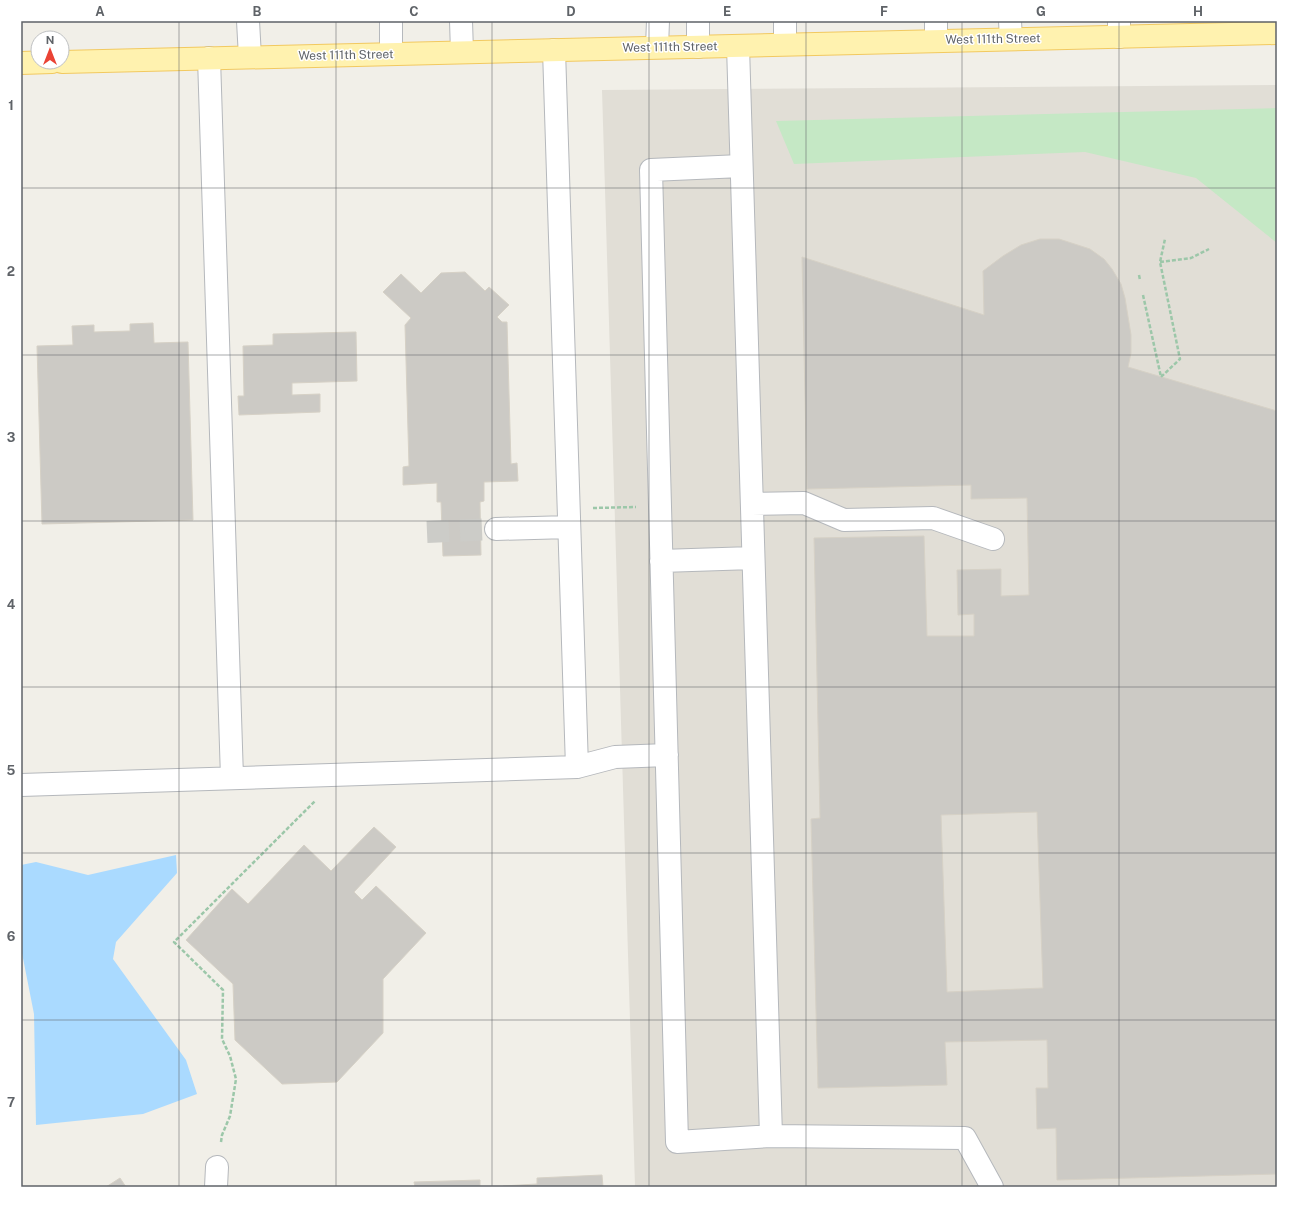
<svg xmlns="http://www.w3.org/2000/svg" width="1298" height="1208" font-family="'Public Sans',sans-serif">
<rect width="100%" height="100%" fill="#f1efe8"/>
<path fill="#e1ded6" d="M1277,85V1187H635L602,90Z"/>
<path fill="#c5e8c5" d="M1277,108V243L1196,178L1085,152L794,164L776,121Z"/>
<path fill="#aadaff" d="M176,855L177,873L116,942L113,959L186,1060L197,1094L143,1114L36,1125L34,1014L21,948V865L36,862L88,875Z"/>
<path fill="#cccac5" stroke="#d6d1c6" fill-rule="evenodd" d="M1040,239H1059L1090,249L1104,259L1112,269L1121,284L1125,298L1131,335V353L1128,367L1277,411V1174L1057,1180L1056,1128L1037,1129L1036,1088H1048L1047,1040L945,1042L947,1085L818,1088L811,819L820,818L814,538L924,536L927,636H974V614L958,615L957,570L1001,569V596L1029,595L1027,498L971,499V485L807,489L802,257L984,315L983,271L1003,256L1021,245ZM1037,812L1043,988L947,992L941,815Z
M465,272L485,291L489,287L509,305L497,317L502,322H507L511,464L517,463L518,481L484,482V501L480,502L481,555L443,556L441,502H437V483L403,485V467L409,466L405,325L411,318L383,292L401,274L421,293L441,273Z
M153,323L154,343L188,342L193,520L42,524L37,346L73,345L72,326L94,325V332L130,331V324Z
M356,332L357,381L292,383V395L320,394V412L239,415L238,396H244L243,346L273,345V334Z
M374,827L396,847L354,892L362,900L376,886L426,933L383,979V1033L337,1082L282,1084L235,1040L233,984L186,940L232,889L248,904L304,845L331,871Z
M602,1175L603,1187H503V1186L537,1184V1178Z
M120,1178L126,1187H106Z
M480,1180V1187H415L414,1182Z"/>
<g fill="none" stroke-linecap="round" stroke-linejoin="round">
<path stroke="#ccccc8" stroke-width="22" stroke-dasharray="22 11" stroke-linecap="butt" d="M427,532L496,529"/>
<g stroke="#b5b8bc" stroke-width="24">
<path id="minor" d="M248,21L250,57
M391,21V54
M461,21L462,52
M698,21V47
M785,21V44
M936,21V41
M1010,21L1011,39
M1119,21V37
M738,46L771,1136
M657,47L658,21
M209,58L232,778
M741,166L651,170L677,1142L771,1136L965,1138L992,1187
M752,504L804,503L844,520L933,518L993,539
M496,529L569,527
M661,561L753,558
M577,767L615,757L667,755
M21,785L577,767L554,50
M216,1187L217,1167"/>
</g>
<g stroke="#f2c960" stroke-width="24">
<path id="major" d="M62,62L1277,33
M21,63L52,62"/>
</g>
<path stroke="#9cc7a9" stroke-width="2.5" stroke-dasharray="4 2" stroke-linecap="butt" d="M1160,262L1191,258L1209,249
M1139,275L1140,280
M1143,295L1161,377L1180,359L1160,262L1165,239
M593,508L636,507
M221,1142L222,1135L230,1116L236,1079L230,1056L222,1039L223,990L174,942L315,801"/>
<use href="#minor" stroke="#fff" stroke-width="22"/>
<use href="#major" stroke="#fff2af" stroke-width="22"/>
</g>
<path fill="none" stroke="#5f6368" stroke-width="1" stroke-opacity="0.55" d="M179,21V1187M336,21V1187M492,21V1187M649,21V1187M806,21V1187M962,21V1187M1119,21V1187M21,188H1277M21,355H1277M21,521H1277M21,687H1277M21,853H1277M21,1020H1277"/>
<g text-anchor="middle" stroke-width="3" stroke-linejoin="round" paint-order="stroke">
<g font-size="12" fill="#5f6368" stroke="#fff">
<text transform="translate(993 39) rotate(-1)" y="4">West 111th Street</text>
<text transform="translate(670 47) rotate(-1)" y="4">West 111th Street</text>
<text transform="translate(346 55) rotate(-1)" y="4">West 111th Street</text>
</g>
</g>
<rect width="1298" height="1208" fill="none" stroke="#ffffff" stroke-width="44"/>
<g transform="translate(50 50)"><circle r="19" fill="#ffffff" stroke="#bfc1c3"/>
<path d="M0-3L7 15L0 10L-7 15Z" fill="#ea4335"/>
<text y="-6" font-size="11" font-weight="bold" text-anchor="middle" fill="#5f6368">N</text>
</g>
<rect x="22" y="22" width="1254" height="1164" fill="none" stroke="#5f6368" stroke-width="1.5"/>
<g font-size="13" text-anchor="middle" font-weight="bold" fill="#5f6368">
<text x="100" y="16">A</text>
<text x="257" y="16">B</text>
<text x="414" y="16">C</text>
<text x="571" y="16">D</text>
<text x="727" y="16">E</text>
<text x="884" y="16">F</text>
<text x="1041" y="16">G</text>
<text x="1198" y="16">H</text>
<text x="11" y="110">1</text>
<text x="11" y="276">2</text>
<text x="11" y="442">3</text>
<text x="11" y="609">4</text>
<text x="11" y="775">5</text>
<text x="11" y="941">6</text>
<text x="11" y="1107">7</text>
</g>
</svg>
